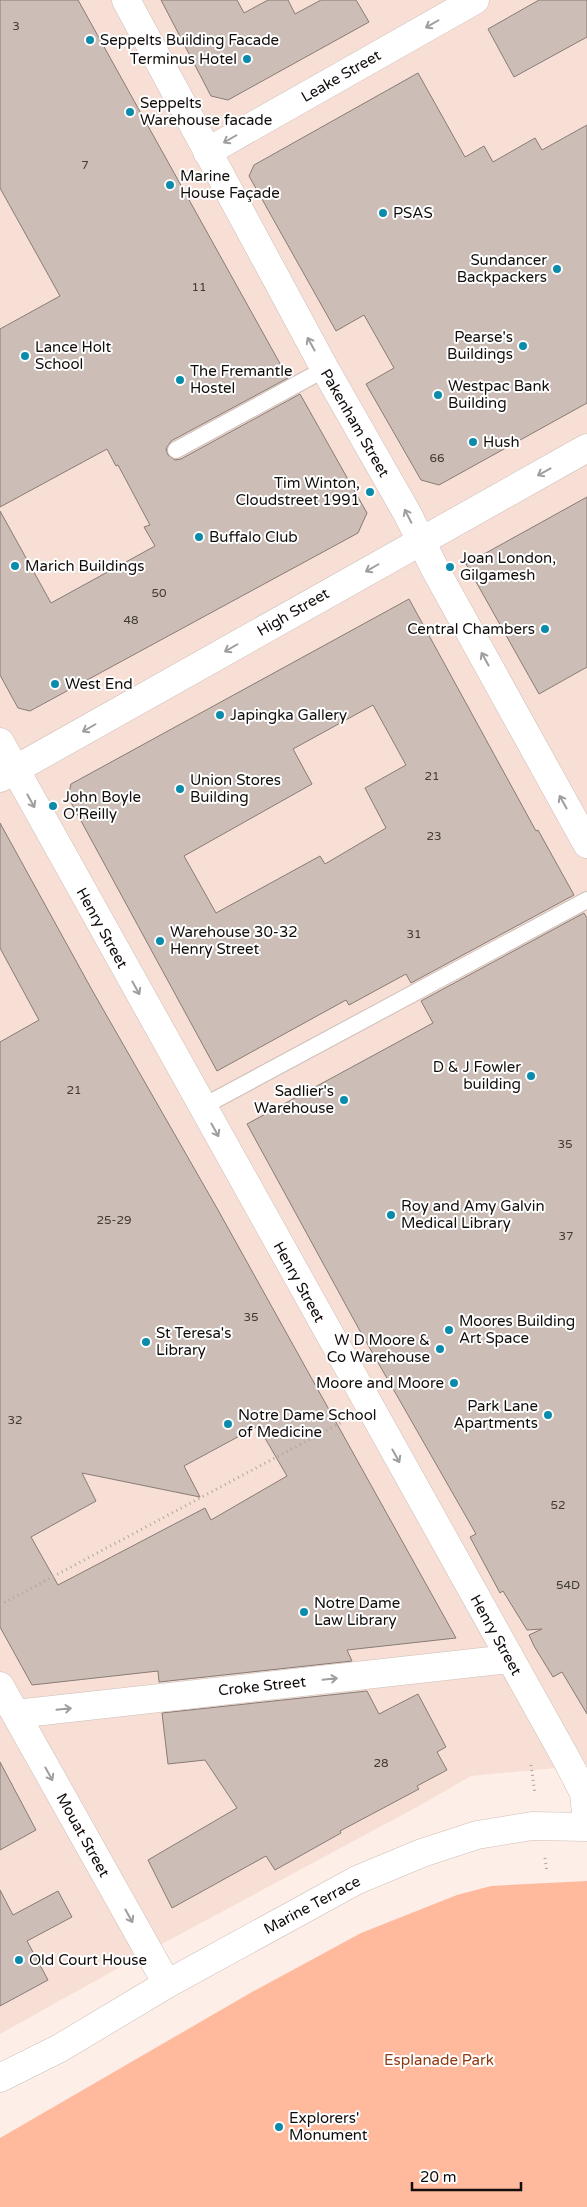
<svg xmlns="http://www.w3.org/2000/svg" width="587" height="2207" font-family="'Varela Round',sans-serif">
<rect width="100%" height="100%" fill="#feeee8"/>
<path fill="#f7dfd5" d="M0,0H587V1765L471,1776L417,1807L149,1951L0,2034Z"/>
<path fill="#ffba9e" d="M587,1881V2207H0V2138L252,1992L361,1933L457,1895L491,1886Z"/>
<path fill="#ccbdb6" stroke="#897b75" fill-rule="evenodd" d="M0,0H78L288,378L171,441L166,449L168,455L175,460L181,459L300,394L367,513L358,533L30,711L18,708L0,675V511L51,603L155,546L144,527L150,525L118,465L116,466L107,449L0,507V329L60,296L0,188Z
M161,0H237L244,13L268,0H288L295,14L321,0H356L369,22L228,100L211,96Z
M539,0H587V37L514,77L488,29Z
M418,73L465,157L484,146L493,162L535,138L542,150L587,125V403L439,485L421,480L366,384L394,368L364,315L336,331L249,176L254,165Z
M587,497V667L539,694L466,564Z
M409,599L536,831L538,830L574,895L411,983L406,974L349,1005L346,1000L217,1071L68,797L71,784ZM373,705L406,765L365,788L386,828L325,864L320,856L216,913L184,856L312,784L293,749Z
M0,823L92,990L218,1210L456,1638L347,1650L352,1661L159,1682L158,1671L32,1685L0,1627V1042L39,1020L0,948ZM258,1426L287,1476L211,1520L205,1508L58,1585L31,1537L96,1501L82,1473L200,1497L184,1466Z
M584,913L587,918V1714L562,1672L553,1677L534,1646L529,1635L542,1629L527,1630L503,1591L500,1593L470,1537L476,1534L360,1331L247,1124L433,1023L421,1001Z
M367,1691L379,1714L418,1694L446,1747L437,1752L447,1770L417,1786L419,1789L340,1831L341,1833L275,1870L266,1856L172,1908L148,1860L237,1808L205,1760L168,1764L162,1713Z
M0,1762L36,1830L0,1850Z
M0,1890L13,1915L58,1891L72,1917L27,1941L48,1980L0,2006Z"/>
<g fill="none" stroke-linecap="round" stroke-linejoin="round">
<g stroke="#cebeb8" stroke-width="18">
<path id="service" d="M176,450L325,369
M202,1107L587,900"/>
</g>
<g stroke="#cebeb8" stroke-width="29">
<path id="minor" d="M126,0L325,369L407,513L435,569L587,844
M207,152L475,0
M0,742L568,1762L584,1793L587,1824
M0,778L587,448
M0,1686L167,1984
M16,1714L509,1659"/>
</g>
<g stroke="#cebeb8" stroke-width="29">
<path id="tertiary" d="M0,2078L60,2048L167,1984L357,1880L422,1853L477,1835L532,1826L587,1827"/>
</g>
<path stroke="#b1a49f" stroke-width="3" stroke-dasharray="1 4" stroke-linecap="butt" d="M0,1605L342,1422
M531,1765L535,1794
M545,1858L547,1872"/>
<use href="#service" stroke="#fff" stroke-width="16"/>
<use href="#minor" stroke="#fff" stroke-width="28"/>
<use href="#tertiary" stroke="#fff" stroke-width="28"/>
</g>
<defs><path id="oneway-shaft" d="M-6 0H5M1.5-3L5.5 0L1.5 3" fill="none" stroke-width="1.6" stroke-linecap="round" stroke-linejoin="round" transform="scale(1.25)"/></defs>
<g stroke="#a09e9d">
<use href="#oneway-shaft" transform="translate(432 24) rotate(150)"/>
<use href="#oneway-shaft" transform="translate(230 139) rotate(150)"/>
<use href="#oneway-shaft" transform="translate(311 344) rotate(-119)"/>
<use href="#oneway-shaft" transform="translate(544 472) rotate(151)"/>
<use href="#oneway-shaft" transform="translate(408 516) rotate(-117)"/>
<use href="#oneway-shaft" transform="translate(372 568) rotate(150)"/>
<use href="#oneway-shaft" transform="translate(231 648) rotate(150)"/>
<use href="#oneway-shaft" transform="translate(485 659) rotate(-119)"/>
<use href="#oneway-shaft" transform="translate(89 728) rotate(150)"/>
<use href="#oneway-shaft" transform="translate(31 801) rotate(61)"/>
<use href="#oneway-shaft" transform="translate(563 802) rotate(-119)"/>
<use href="#oneway-shaft" transform="translate(136 988) rotate(61)"/>
<use href="#oneway-shaft" transform="translate(215 1130) rotate(61)"/>
<use href="#oneway-shaft" transform="translate(396 1456) rotate(61)"/>
<use href="#oneway-shaft" transform="translate(330 1679) rotate(-6)"/>
<use href="#oneway-shaft" transform="translate(64 1709) rotate(-6)"/>
<use href="#oneway-shaft" transform="translate(49 1774) rotate(61)"/>
<use href="#oneway-shaft" transform="translate(129 1916) rotate(61)"/>
</g>
<g fill="#0b8bac" stroke="#fff" stroke-width="2">
<circle cx="90" cy="40" r="5"/>
<circle cx="247" cy="59" r="5"/>
<circle cx="130" cy="112" r="5"/>
<circle cx="170" cy="185" r="5"/>
<circle cx="383" cy="213" r="5"/>
<circle cx="557" cy="269" r="5"/>
<circle cx="523" cy="346" r="5"/>
<circle cx="25" cy="356" r="5"/>
<circle cx="180" cy="380" r="5"/>
<circle cx="438" cy="395" r="5"/>
<circle cx="473" cy="442" r="5"/>
<circle cx="370" cy="492" r="5"/>
<circle cx="199" cy="537" r="5"/>
<circle cx="15" cy="566" r="5"/>
<circle cx="450" cy="567" r="5"/>
<circle cx="545" cy="629" r="5"/>
<circle cx="55" cy="684" r="5"/>
<circle cx="220" cy="715" r="5"/>
<circle cx="180" cy="789" r="5"/>
<circle cx="53" cy="806" r="5"/>
<circle cx="160" cy="941" r="5"/>
<circle cx="531" cy="1076" r="5"/>
<circle cx="344" cy="1100" r="5"/>
<circle cx="391" cy="1215" r="5"/>
<circle cx="449" cy="1330" r="5"/>
<circle cx="146" cy="1342" r="5"/>
<circle cx="440" cy="1349" r="5"/>
<circle cx="454" cy="1383" r="5"/>
<circle cx="548" cy="1415" r="5"/>
<circle cx="228" cy="1424" r="5"/>
<circle cx="304" cy="1612" r="5"/>
<circle cx="19" cy="1960" r="5"/>
<circle cx="279" cy="2127" r="5"/>
</g>
<g text-anchor="middle" stroke-width="4" stroke-linejoin="round" paint-order="stroke">
<g font-size="12" fill="#403936">
<text x="16" y="30">3</text>
<text x="85" y="169">7</text>
<text x="199" y="291">11</text>
<text x="437" y="462">66</text>
<text x="159" y="597">50</text>
<text x="131" y="624">48</text>
<text x="432" y="780">21</text>
<text x="434" y="840">23</text>
<text x="414" y="938">31</text>
<text x="74" y="1094">21</text>
<text x="565" y="1148">35</text>
<text x="114" y="1224">25-29</text>
<text x="566" y="1240">37</text>
<text x="251" y="1321">35</text>
<text x="15" y="1424">32</text>
<text x="558" y="1509">52</text>
<text x="568" y="1589">54D</text>
<text x="381" y="1767">28</text>
</g>
<g font-size="15" fill="#120d0b" stroke="#fff" text-anchor="start">
<text x="100" y="45">Seppelts Building Facade</text>
<text x="237" y="64" text-anchor="end">Terminus Hotel</text>
<text x="140" y="108">Seppelts<tspan x="140" dy="17">Warehouse facade</tspan></text>
<text x="180" y="181">Marine<tspan x="180" dy="17">House Façade</tspan></text>
<text x="393" y="218">PSAS</text>
<text x="547" y="265" text-anchor="end">Sundancer<tspan x="547" dy="17">Backpackers</tspan></text>
<text x="513" y="342" text-anchor="end">Pearse's<tspan x="513" dy="17">Buildings</tspan></text>
<text x="35" y="352">Lance Holt<tspan x="35" dy="17">School</tspan></text>
<text x="190" y="376">The Fremantle<tspan x="190" dy="17">Hostel</tspan></text>
<text x="448" y="391">Westpac Bank<tspan x="448" dy="17">Building</tspan></text>
<text x="483" y="447">Hush</text>
<text x="360" y="488" text-anchor="end">Tim Winton,<tspan x="360" dy="17">Cloudstreet 1991</tspan></text>
<text x="209" y="542">Buffalo Club</text>
<text x="460" y="563">Joan London,<tspan x="460" dy="17">Gilgamesh</tspan></text>
<text x="25" y="571">Marich Buildings</text>
<text x="535" y="634" text-anchor="end">Central Chambers</text>
<text x="65" y="689">West End</text>
<text x="230" y="720">Japingka Gallery</text>
<text x="190" y="785">Union Stores<tspan x="190" dy="17">Building</tspan></text>
<text x="63" y="802">John Boyle<tspan x="63" dy="17">O'Reilly</tspan></text>
<text x="170" y="937">Warehouse 30-32<tspan x="170" dy="17">Henry Street</tspan></text>
<text x="521" y="1072" text-anchor="end">D &amp; J Fowler<tspan x="521" dy="17">building</tspan></text>
<text x="334" y="1096" text-anchor="end">Sadlier's<tspan x="334" dy="17">Warehouse</tspan></text>
<text x="401" y="1211">Roy and Amy Galvin<tspan x="401" dy="17">Medical Library</tspan></text>
<text x="459" y="1326">Moores Building<tspan x="459" dy="17">Art Space</tspan></text>
<text x="156" y="1338">St Teresa's<tspan x="156" dy="17">Library</tspan></text>
<text x="430" y="1345" text-anchor="end">W D Moore &amp;<tspan x="430" dy="17">Co Warehouse</tspan></text>
<text x="444" y="1388" text-anchor="end">Moore and Moore</text>
<text x="538" y="1411" text-anchor="end">Park Lane<tspan x="538" dy="17">Apartments</tspan></text>
<text x="238" y="1420">Notre Dame School<tspan x="238" dy="17">of Medicine</tspan></text>
<text x="314" y="1608">Notre Dame<tspan x="314" dy="17">Law Library</tspan></text>
<text x="29" y="1965">Old Court House</text>
<text x="289" y="2123">Explorers'<tspan x="289" dy="17">Monument</tspan></text>
</g>
<g font-size="15" fill="#120d0b" stroke="#fff">
<text transform="translate(341 76) rotate(-30)" y="5">Leake Street</text>
<text transform="translate(355 423) rotate(60)" y="5">Pakenham Street</text>
<text transform="translate(293 612) rotate(-30)" y="5">High Street</text>
<text transform="translate(102 928) rotate(61)" y="5">Henry Street</text>
<text transform="translate(299 1282) rotate(61)" y="5">Henry Street</text>
<text transform="translate(496 1635) rotate(61)" y="5">Henry Street</text>
<text transform="translate(262 1686) rotate(-6)" y="5">Croke Street</text>
<text transform="translate(83 1835) rotate(61)" y="5">Mouat Street</text>
<text transform="translate(312 1905) rotate(-28)" y="5">Marine Terrace</text>
</g>
<g font-size="15" fill="#8f3a10" stroke="#fff">
<text x="439" y="2065">Esplanade Park</text>
</g>
</g>
<path d="M412 2182v8h109v-8" fill="none" stroke="#120d0b" stroke-width="2.5"/>
<text x="420" y="2182" font-size="15" fill="#120d0b" stroke="#ffffff" stroke-width="4" paint-order="stroke">20 m</text>
</svg>
